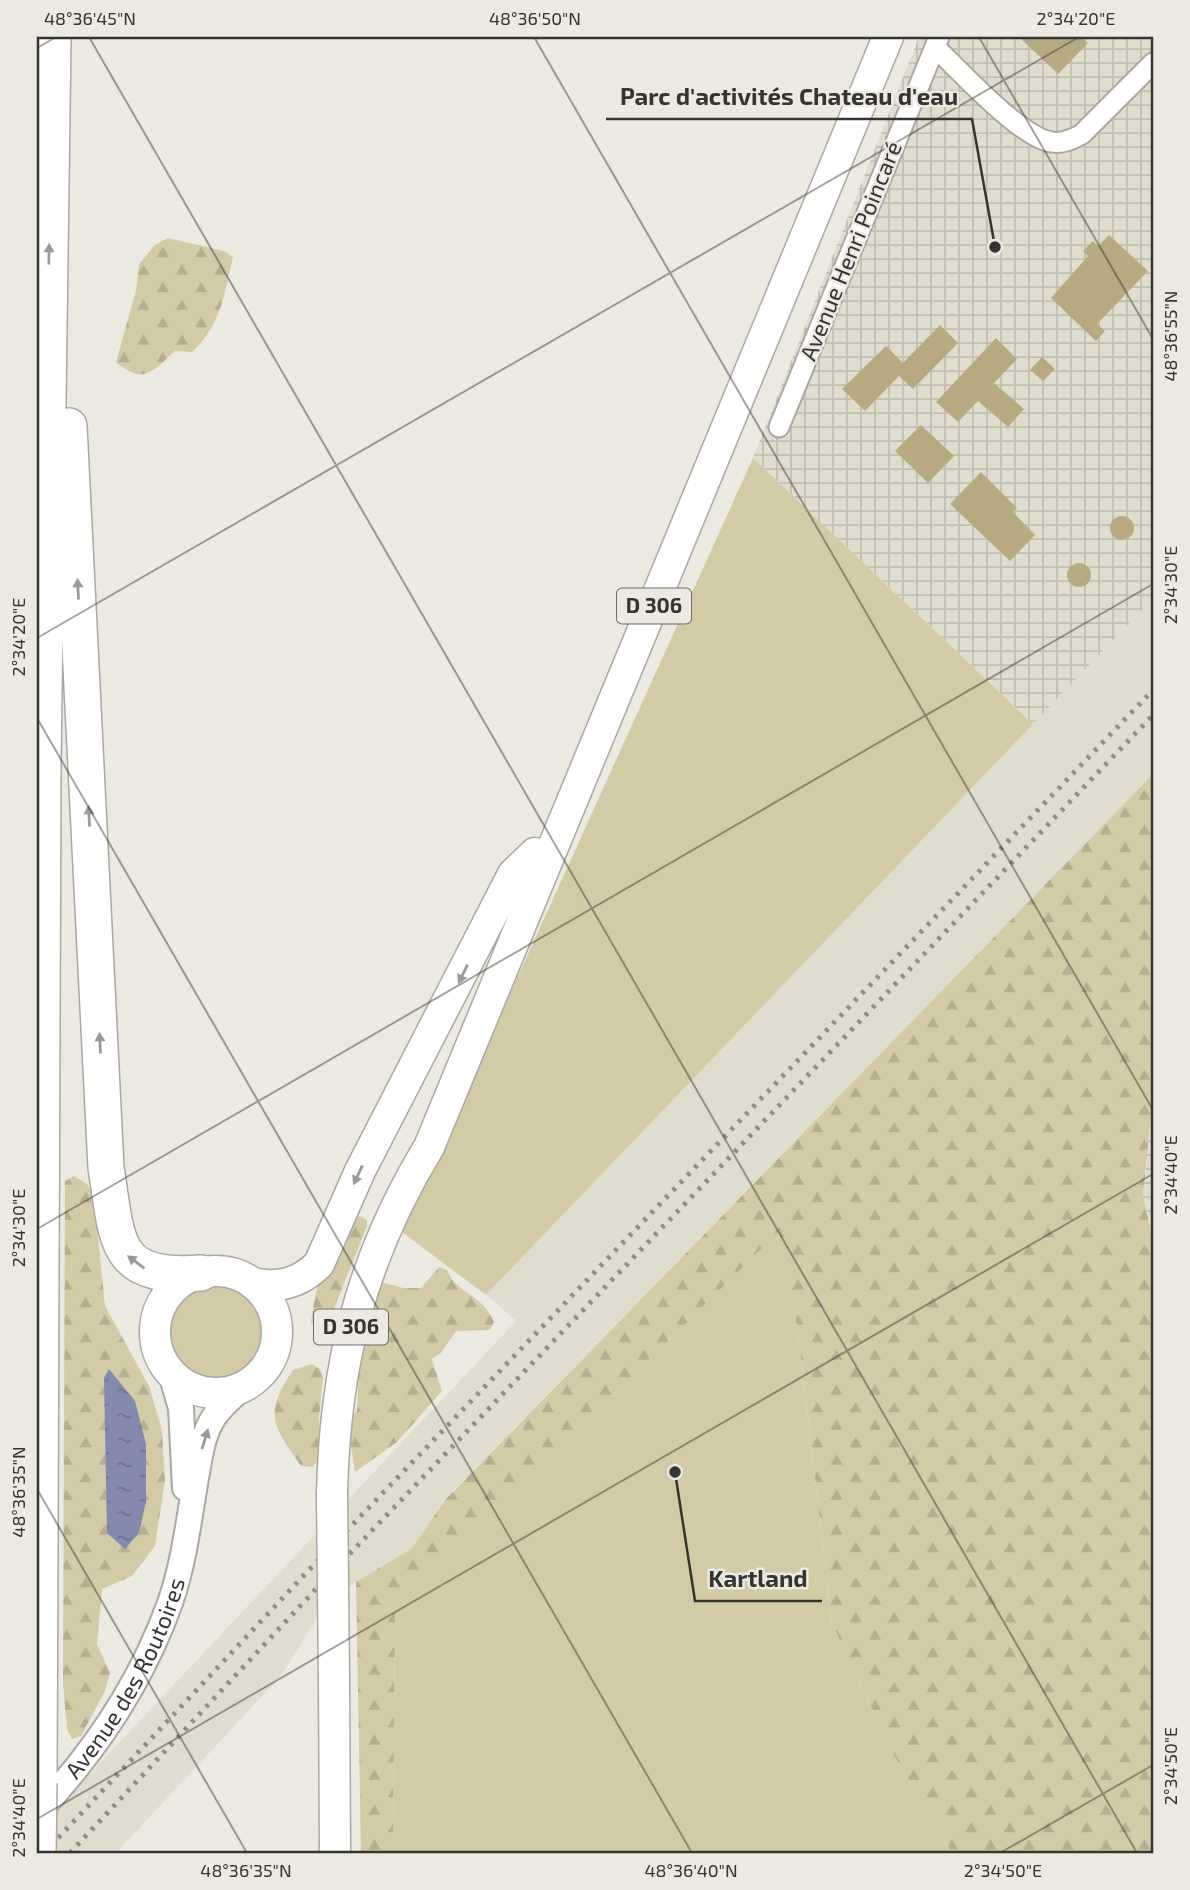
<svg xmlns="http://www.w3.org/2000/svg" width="1190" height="1890" font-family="'Exo 2',sans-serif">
<defs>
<pattern id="industrial-grid" width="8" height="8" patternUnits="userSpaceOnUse" patternTransform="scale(1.75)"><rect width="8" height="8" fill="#e1ddce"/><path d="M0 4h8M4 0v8" fill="none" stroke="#c2beb1"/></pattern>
<pattern id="forest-firs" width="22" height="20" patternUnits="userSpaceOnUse" patternTransform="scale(1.75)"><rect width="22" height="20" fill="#d5caa8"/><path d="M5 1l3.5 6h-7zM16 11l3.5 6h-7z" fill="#b7ae91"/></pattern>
<pattern id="water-ripples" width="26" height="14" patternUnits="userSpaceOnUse" patternTransform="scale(1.75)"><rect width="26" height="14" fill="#8489ae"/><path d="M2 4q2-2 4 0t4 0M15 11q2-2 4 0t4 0" fill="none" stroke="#6d718e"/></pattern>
</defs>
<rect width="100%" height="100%" fill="#ece9e1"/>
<path fill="#e1ddce" d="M1153,598V774L445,1499L411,1549L356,1582L323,1609L280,1677L116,1853H37V1830L516,1321L486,1295Z"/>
<path fill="url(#industrial-grid)" d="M919,37H1153V598L1033,724L753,458Z
M1153,1093V1242L1143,1195Z"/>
<path fill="#d5caa8" d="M753,458L1033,724L486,1295L402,1232Z
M779,1230L798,1332L832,1624L891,1750L952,1853H393L395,1612Z
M169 1333a48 48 0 1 1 96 0a48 48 0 1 1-96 0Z"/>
<path fill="url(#forest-firs)" d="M168,238L224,251L233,257C224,295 221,325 192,352L175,351C153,371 144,386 116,362L136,291L139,264L155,245Z
M1153,774V1093L1143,1195L1153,1242V1853H952L891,1750L832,1624L798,1332L779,1231L395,1612L393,1853H361L356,1582L411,1549L445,1500Z
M74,1176L87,1184L94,1197L105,1306L149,1386L162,1430L165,1480L155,1546L132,1576L102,1589L97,1644L110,1673L105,1691L81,1736L72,1739L67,1729L63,1684L65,1181Z
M360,1216L367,1220V1226L334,1309L321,1325L311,1324C314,1291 329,1232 360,1216Z
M439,1267L447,1270C456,1294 482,1293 494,1322L490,1330L456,1331L441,1353L432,1359L442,1391L397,1442L355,1472L351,1445L344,1432L347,1422L357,1411L359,1372L366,1341L379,1333L383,1321L375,1303L377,1281L403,1288H421Z
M312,1364L320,1369L323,1378L319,1417L321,1456L313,1467L301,1466C273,1426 263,1414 293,1370Z"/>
<path fill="url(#water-ripples)" d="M109,1369L135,1401L146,1444V1502L139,1533L125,1549L107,1533L104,1378Z"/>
<path fill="#b7aa83" d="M1019,37H1081L1088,43L1058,74Z
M1109,235L1148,271L1097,324L1105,331L1096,341L1051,298L1088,256L1083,251L1093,241L1098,246Z
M940,325L958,343L913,389L899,376L865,411L842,389L886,346L903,363Z
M996,338L1017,359L994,383L1024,409L1008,427L978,401L958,422L936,402Z
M1042,357L1055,369L1043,381L1030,370Z
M921,425L954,456L928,483L895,451Z
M981,472L1017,508L1013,512L1035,535L1010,561L950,504Z
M1110 528a12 12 0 1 1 24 0a12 12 0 1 1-24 0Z
M1067 575a12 12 0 1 1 24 0a12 12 0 1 1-24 0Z"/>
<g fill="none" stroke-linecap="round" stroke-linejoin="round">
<g stroke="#aaa8a1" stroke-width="23">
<path id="minor" d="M935,47C959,70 1022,139 1052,142C1063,144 1073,139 1082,134L1153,63
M779,427L939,37"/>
</g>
<g stroke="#aaa8a1" stroke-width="28">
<g id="tertiary">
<path d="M171,1374L181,1408L185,1488"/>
<path id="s1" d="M37,1813C95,1752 141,1683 170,1603C184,1563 189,1519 196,1478C200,1457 202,1435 214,1417C223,1403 236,1394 248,1383"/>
</g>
</g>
<g stroke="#aaa8a1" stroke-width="33">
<path id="primary" d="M155 1332a61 61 0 1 1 122 0a61 61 0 1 1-122 0Z
M252,1283C279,1289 300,1283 319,1264L360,1171L513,874L535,853
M332,1493C335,1364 361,1259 429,1147L888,37
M334,1679L335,1853"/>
</g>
<g stroke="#aaa8a1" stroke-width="38">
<path id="motorway" d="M69,426L106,1168C118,1241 112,1280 201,1273
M39,1783L43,763L53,37"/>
</g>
<use href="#minor" stroke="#fff" stroke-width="19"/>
<use href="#tertiary" stroke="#fff" stroke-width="24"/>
<use href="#primary" stroke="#fff" stroke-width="30"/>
<use href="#motorway" stroke="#fff" stroke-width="35"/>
<path stroke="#908e88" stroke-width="5" stroke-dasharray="3.5 7" stroke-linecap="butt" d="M44,1853L308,1571L1153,690
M70,1853L316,1589L1153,715"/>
<g stroke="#aaa8a1" stroke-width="33" stroke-linecap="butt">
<path id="primary-bridge" d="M332,1493L334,1679"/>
</g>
<g stroke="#aaa8a1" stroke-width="38" stroke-linecap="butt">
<path id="motorway-bridge" d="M38,1853L39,1783"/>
</g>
<use href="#primary-bridge" stroke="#fff" stroke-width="30"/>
<use href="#motorway-bridge" stroke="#fff" stroke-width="35"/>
</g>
<defs><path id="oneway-solid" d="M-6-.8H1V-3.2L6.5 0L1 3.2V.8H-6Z" transform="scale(1.75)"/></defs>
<g fill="#9a9a98">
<use href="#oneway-solid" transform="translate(49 254) rotate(-89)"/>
<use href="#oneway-solid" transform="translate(78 589) rotate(-93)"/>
<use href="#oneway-solid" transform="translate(89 816) rotate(-93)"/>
<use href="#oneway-solid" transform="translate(463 974) rotate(116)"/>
<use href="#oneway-solid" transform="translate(100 1043) rotate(-93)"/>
<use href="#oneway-solid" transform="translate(358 1175) rotate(115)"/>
<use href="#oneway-solid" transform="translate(136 1262) rotate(-143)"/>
<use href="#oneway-solid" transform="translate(205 1439) rotate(-73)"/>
</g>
<path fill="none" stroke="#353431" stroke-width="2" stroke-opacity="0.45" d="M89,37L1137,1853M534,37L1153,1110M979,37L1153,339M37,48L56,37M37,638L1079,37M37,718L692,1853M37,1229L1153,584M37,1489L247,1853M37,1819L1153,1174M1000,1853L1153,1765"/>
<g text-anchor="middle" stroke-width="5" stroke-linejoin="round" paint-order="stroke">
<g fill="#ece9e1" stroke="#6c6a66" stroke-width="2">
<rect x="617" y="588.5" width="74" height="35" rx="5"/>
<rect x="314" y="1309.5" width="74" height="35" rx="5"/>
</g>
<g font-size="21" font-weight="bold" fill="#353431">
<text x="654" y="613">D 306</text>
<text x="351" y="1334">D 306</text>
</g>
<g font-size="23" fill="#353431" stroke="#ece9e1">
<text transform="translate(851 251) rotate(-68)" y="8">Avenue Henri Poincaré</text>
<text dy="8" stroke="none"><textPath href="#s1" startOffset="163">Avenue des Routoires</textPath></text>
</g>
</g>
<path fill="none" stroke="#353431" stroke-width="2.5" d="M995 247L972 119H606M675 1472L695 1601H822"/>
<g fill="#353431" stroke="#ece9e1" stroke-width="2.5">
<circle cx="995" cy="247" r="7"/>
<circle cx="675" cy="1472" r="7"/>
</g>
<g font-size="24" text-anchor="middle" font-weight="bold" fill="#353431" stroke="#ece9e1" stroke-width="5" stroke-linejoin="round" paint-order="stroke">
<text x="789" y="105">Parc d'activités Chateau d'eau</text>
<text x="758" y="1587">Kartland</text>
</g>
<rect width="1190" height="1890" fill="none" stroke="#ece9e1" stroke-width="77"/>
<rect x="38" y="38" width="1114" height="1814" fill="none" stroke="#353431" stroke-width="2.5"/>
<g font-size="18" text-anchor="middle" fill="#353431">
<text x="90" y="25">48°36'45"N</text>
<text x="535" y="25">48°36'50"N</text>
<text x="1076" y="25">2°34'20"E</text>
<text transform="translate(1171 336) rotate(-90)" y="6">48°36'55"N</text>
<text transform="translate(1171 585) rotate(-90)" y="6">2°34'30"E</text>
<text transform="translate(19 637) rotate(-90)" y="6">2°34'20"E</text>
<text transform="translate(1171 1175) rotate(-90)" y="6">2°34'40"E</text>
<text transform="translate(19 1228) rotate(-90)" y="6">2°34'30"E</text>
<text transform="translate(19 1492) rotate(-90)" y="6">48°36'35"N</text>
<text transform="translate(1171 1766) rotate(-90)" y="6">2°34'50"E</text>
<text transform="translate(19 1818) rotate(-90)" y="6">2°34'40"E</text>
<text x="246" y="1877">48°36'35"N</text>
<text x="691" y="1877">48°36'40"N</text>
<text x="1003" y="1877">2°34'50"E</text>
</g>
</svg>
